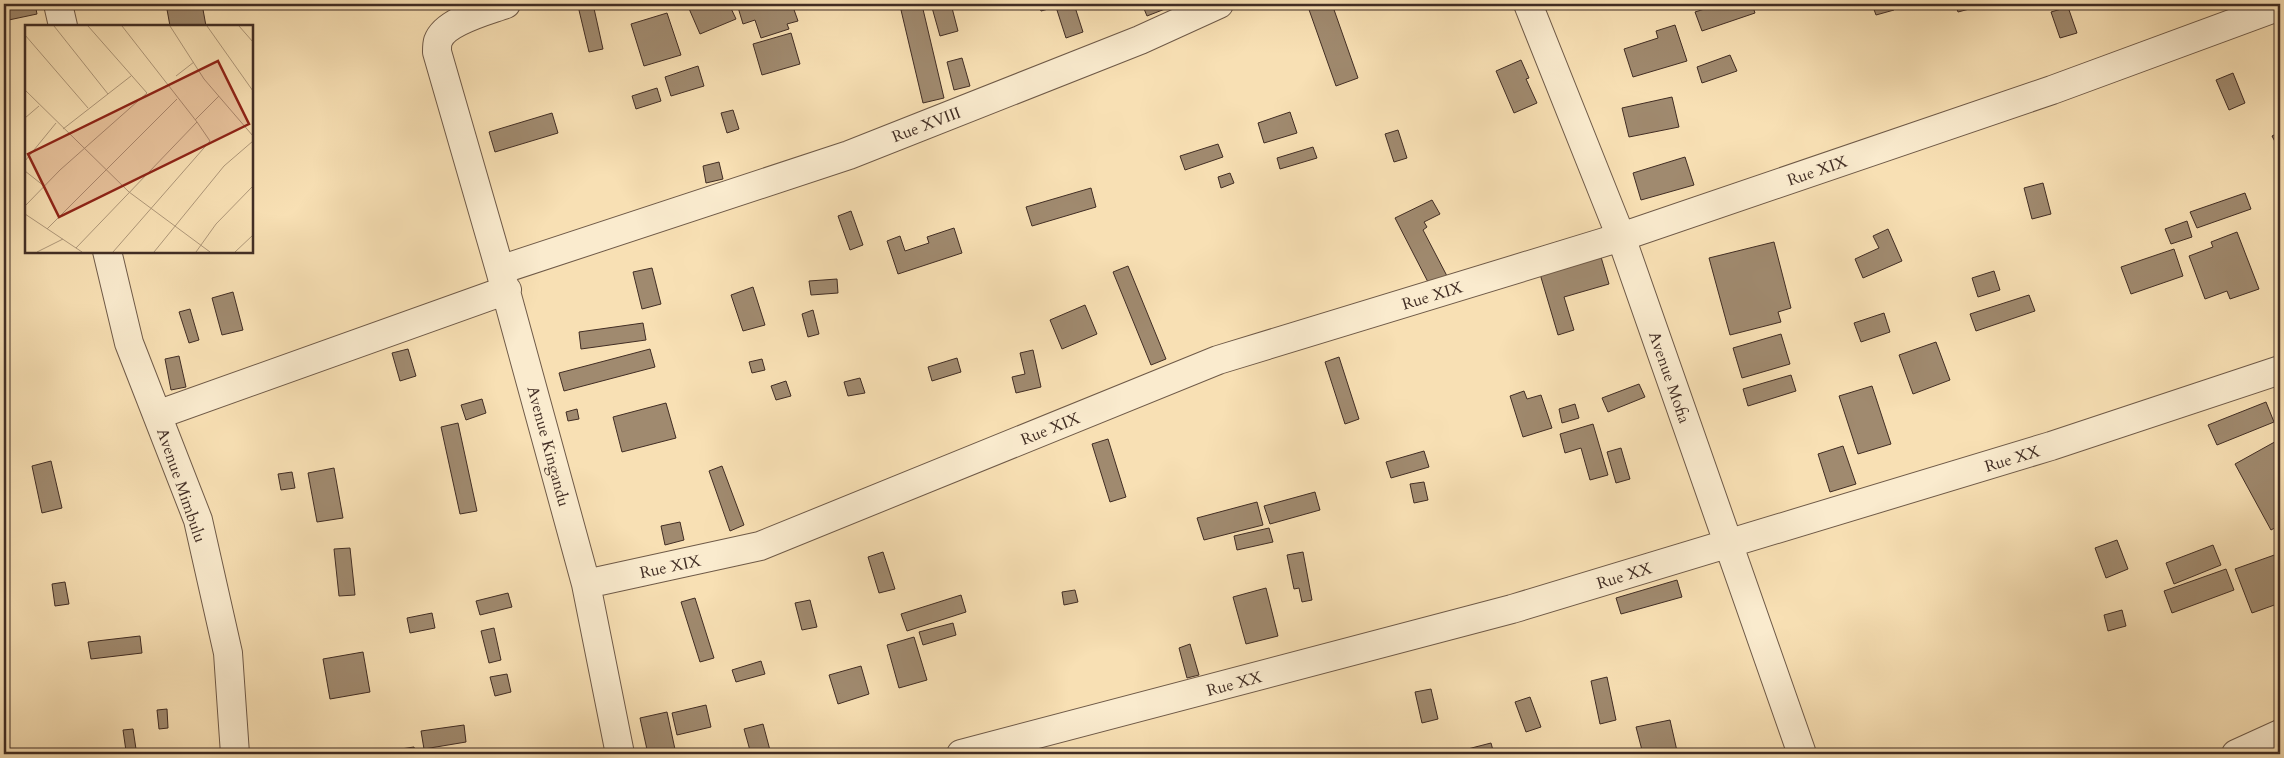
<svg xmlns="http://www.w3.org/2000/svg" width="2284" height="758" font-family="Cardo,serif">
<rect width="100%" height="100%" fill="#f8e0b4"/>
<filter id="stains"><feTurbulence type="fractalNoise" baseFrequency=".004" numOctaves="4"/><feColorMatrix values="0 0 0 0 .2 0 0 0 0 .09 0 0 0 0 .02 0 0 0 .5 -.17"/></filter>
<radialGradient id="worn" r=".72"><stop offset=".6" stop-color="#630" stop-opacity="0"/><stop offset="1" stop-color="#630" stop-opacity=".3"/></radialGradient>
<path fill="#a08a6f" stroke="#412d24" d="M4,4H35L37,14L4,21Z
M166,4H202L206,26H170Z
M593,4L603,49L589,52L578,6Z
M687,4H708L709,7L718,4H729L736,19L700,34Z
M737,4H792L798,21L787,24L789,29L761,38L755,20L743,24Z
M931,4H968L952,8L958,31L940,36Z
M1038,4H1051L1052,8L1041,11Z
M1055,4H1074L1083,32L1066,38Z
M1142,4H1163L1165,9L1147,16Z
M1307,4H1332L1358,78L1336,86Z
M1720,4H1752L1755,13L1702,31L1695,12Z
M1872,4H1892L1894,10L1876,15Z
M1955,4H1988L1958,12Z
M922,5L944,98L923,103L901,10Z
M2068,7L2077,33L2060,38L2051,12Z
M667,13L681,55L644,66L631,24Z
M1675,25L1687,61L1633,77L1624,49L1658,38L1656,31Z
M791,33L800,64L762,75L753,44Z
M1730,55L1737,71L1702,83L1697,67Z
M962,58L970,86L954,90L947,62Z
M1521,60L1529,78L1526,79L1537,103L1514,113L1496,71Z
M698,66L704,86L671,96L665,77Z
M2233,73L2245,103L2229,110L2216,80Z
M657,88L661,101L636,109L632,96Z
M1672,97L1679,127L1629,137L1622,108Z
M733,110L739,129L727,133L721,113Z
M1290,112L1297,133L1264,143L1258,123Z
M552,113L558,133L495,152L489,132Z
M1398,130L1407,158L1394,162L1385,134Z
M2280,132V151L2272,136Z
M1218,144L1223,157L1185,170L1180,156Z
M1313,147L1317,158L1280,169L1277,158Z
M1685,157L1694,185L1641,200L1633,173Z
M719,162L723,179L706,183L703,166Z
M1230,173L1234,183L1221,188L1218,177Z
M2043,183L2051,214L2032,219L2024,188Z
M1091,188L1096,207L1032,226L1026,207Z
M2245,193L2251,209L2197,228L2190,212Z
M1432,200L1440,214L1424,222L1427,227L1423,230L1447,276L1429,284L1395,218Z
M851,211L863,245L850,250L838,216Z
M2187,221L2192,237L2171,244L2165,229Z
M954,228L962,253L898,274L887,241L900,236L905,251L929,243L927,237Z
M1888,229L1902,261L1863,278L1855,259L1879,248L1873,236Z
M2237,232L2259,289L2230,299L2227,291L2205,299L2189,256L2213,247L2211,242Z
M1774,242L1791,308L1778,312L1781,322L1730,335L1709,258Z
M2174,249L2183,276L2131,294L2121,267Z
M1601,257L1609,284L1564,297L1574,330L1558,335L1540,274Z
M1128,266L1166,359L1151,365L1113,272Z
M652,268L661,304L642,309L633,272Z
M1994,271L2000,290L1978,297L1972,278Z
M837,279L838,293L811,295L809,281Z
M753,287L765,325L743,331L731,295Z
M233,292L243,330L222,335L212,298Z
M2029,295L2035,311L1976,331L1970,314Z
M1085,305L1097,334L1062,349L1050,320Z
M190,309L199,340L189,343L179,312Z
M813,310L819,334L808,337L802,314Z
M1884,313L1890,332L1861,342L1854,323Z
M643,323L646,340L581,349L579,332Z
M1781,334L1790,364L1742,378L1733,348Z
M1936,342L1950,380L1913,394L1899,355Z
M408,349L416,376L400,381L392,353Z
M650,349L655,367L564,391L559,373Z
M1033,350L1041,387L1016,393L1012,377L1025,374L1020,353Z
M179,356L186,387L171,390L165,359Z
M1339,357L1359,419L1345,424L1325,362Z
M957,358L961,372L932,381L928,367Z
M762,359L765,370L752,373L749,362Z
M1791,375L1796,391L1748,406L1743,389Z
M860,378L865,393L848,396L844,382Z
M786,381L791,396L776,400L771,386Z
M1639,384L1645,397L1608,412L1602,398Z
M1872,386L1891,444L1858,454L1839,396Z
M1524,391L1527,399L1541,395L1552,428L1523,437L1510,396Z
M482,399L486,413L466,420L461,405Z
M2266,402L2274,422L2217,445L2208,425Z
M666,403L676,438L622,452L613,417Z
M1575,404L1579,418L1562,423L1559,409Z
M577,409L579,419L568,421L566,412Z
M458,423L477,511L460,514L441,427Z
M1593,424L1608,475L1590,480L1581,448L1565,453L1560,434Z
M1108,439L1126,497L1110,502L1092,444Z
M2280,439V525L2271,530L2235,464Z
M1843,446L1856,484L1830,492L1818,454Z
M1621,448L1630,479L1616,483L1607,452Z
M1424,451L1429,467L1391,478L1386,462Z
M51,461L62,508L42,513L32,466Z
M722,466L744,525L730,531L709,471Z
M334,468L343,518L317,522L308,473Z
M292,472L295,488L281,490L278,474Z
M1424,482L1428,500L1414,503L1410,484Z
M1315,492L1320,510L1270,524L1264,506Z
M1257,502L1263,525L1204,540L1197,518Z
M680,522L684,540L665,545L661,526Z
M1269,528L1273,542L1237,550L1234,536Z
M2117,540L2128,569L2106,578L2095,548Z
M2213,545L2221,565L2174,584L2166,563Z
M350,548L355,595L339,596L334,549Z
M883,552L895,589L879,593L868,557Z
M1303,552L1312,600L1302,602L1299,588L1294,589L1287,555Z
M2280,553V603L2252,613L2235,569Z
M2226,569L2234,590L2172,613L2164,591Z
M1677,580L1682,597L1621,614L1616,598Z
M65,582L69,604L55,606L52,584Z
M1266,588L1278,636L1246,644L1233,597Z
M1075,590L1078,602L1064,605L1062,592Z
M508,593L512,607L480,615L476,601Z
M961,595L966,612L907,631L901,614Z
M695,598L714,658L700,662L681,602Z
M810,600L817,627L802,630L795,603Z
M2122,610L2126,626L2108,631L2104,615Z
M432,613L435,628L410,633L407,618Z
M953,623L956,635L923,645L919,632Z
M494,628L501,660L489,663L481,631Z
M140,636L142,653L91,659L88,642Z
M914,637L927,680L899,688L887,645Z
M1190,644L1199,675L1187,678L1179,648Z
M363,652L370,692L330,699L323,659Z
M761,661L765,674L736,682L732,670Z
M861,666L869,694L838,704L829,675Z
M507,674L511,692L495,696L490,677Z
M1607,677L1616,720L1600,724L1591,681Z
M1431,689L1438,719L1422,723L1415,692Z
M1530,697L1541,727L1526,732L1515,702Z
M706,705L711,727L677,735L672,713Z
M167,709L168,728L159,729L157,710Z
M667,712L676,754H648L640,718Z
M1670,720L1677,751L1664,754H1643L1636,727Z
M763,724L771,754H751L744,729Z
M464,725L466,742L424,749L421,731Z
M133,729L136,749L126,751L123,730Z
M1491,743L1494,754H1452V753Z
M414,747L416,754H395L394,750Z
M102,749V754H80V751Z"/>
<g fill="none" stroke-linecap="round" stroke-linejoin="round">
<g stroke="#6f5a48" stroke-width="30">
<path id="minor" d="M58,4L63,26
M1528,4L1621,237L1802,754
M107,251L129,343L198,520L228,653L235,754
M500,270L437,52C437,49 437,44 438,41C445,21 487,11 506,4
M157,415L507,290
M586,584L760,546L1218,360L1621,237L2052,90L2280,6
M620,754L586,584L500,270L849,155L1140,40L1219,4
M961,754L1512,609L2051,446L2280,370
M2236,754L2280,734"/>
</g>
<use href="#minor" stroke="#faebce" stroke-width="28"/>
</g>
<g text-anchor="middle" stroke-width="4" stroke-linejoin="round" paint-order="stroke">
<g font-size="16" fill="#412d24" stroke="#faebce">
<text transform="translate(926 124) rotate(-21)" y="6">Rue XVIII</text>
<text transform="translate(1817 170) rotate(-19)" y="6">Rue XIX</text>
<text transform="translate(1432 295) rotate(-17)" y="6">Rue XIX</text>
<text transform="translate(1670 377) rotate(71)" y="6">Avenue Mofia</text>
<text transform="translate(1050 428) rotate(-22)" y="6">Rue XIX</text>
<text transform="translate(549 446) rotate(75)" y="6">Avenue Kingandu</text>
<text transform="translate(2012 458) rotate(-17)" y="6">Rue XX</text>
<text transform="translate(182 485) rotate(71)" y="6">Avenue Mimbulu</text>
<text transform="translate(670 566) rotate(-12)" y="6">Rue XIX</text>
<text transform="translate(1624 575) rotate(-17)" y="6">Rue XX</text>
<text transform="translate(1234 683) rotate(-15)" y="6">Rue XX</text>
</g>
</g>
<g transform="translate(25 25)">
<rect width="228" height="228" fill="#f8e0b4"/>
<path fill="none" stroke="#af987a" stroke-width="1" d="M29,1L83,69M145,1L179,54L228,111M182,1L228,66M214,1L228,17M0,10L63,83M151,51L169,37M0,65L104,167L185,227M0,93L14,81M170,95L194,71M38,104L106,51M0,136L31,98M0,146L19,161M0,181L35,145L122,68L63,1M0,189L57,227M22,204L152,74M51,223L172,97L97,1M12,227L38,214M88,227L185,116L172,97M129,227L199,141L228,116M171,227L191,199L228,161M210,227L228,210"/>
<path fill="#8f2418" fill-opacity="0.15" stroke="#8f2418" stroke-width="2.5" d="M193,36L224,99L34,192L3,129Z"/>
<rect width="228" height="228" fill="none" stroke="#412d24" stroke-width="2.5"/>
</g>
<rect width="2284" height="758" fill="none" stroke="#f8e0b4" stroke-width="20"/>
<rect x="5" y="5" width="2274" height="748" fill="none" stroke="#412d24" stroke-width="2.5"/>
<rect x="10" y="10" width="2264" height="738" fill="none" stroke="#412d24"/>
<rect width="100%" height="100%" filter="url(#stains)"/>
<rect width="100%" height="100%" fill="url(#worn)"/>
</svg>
